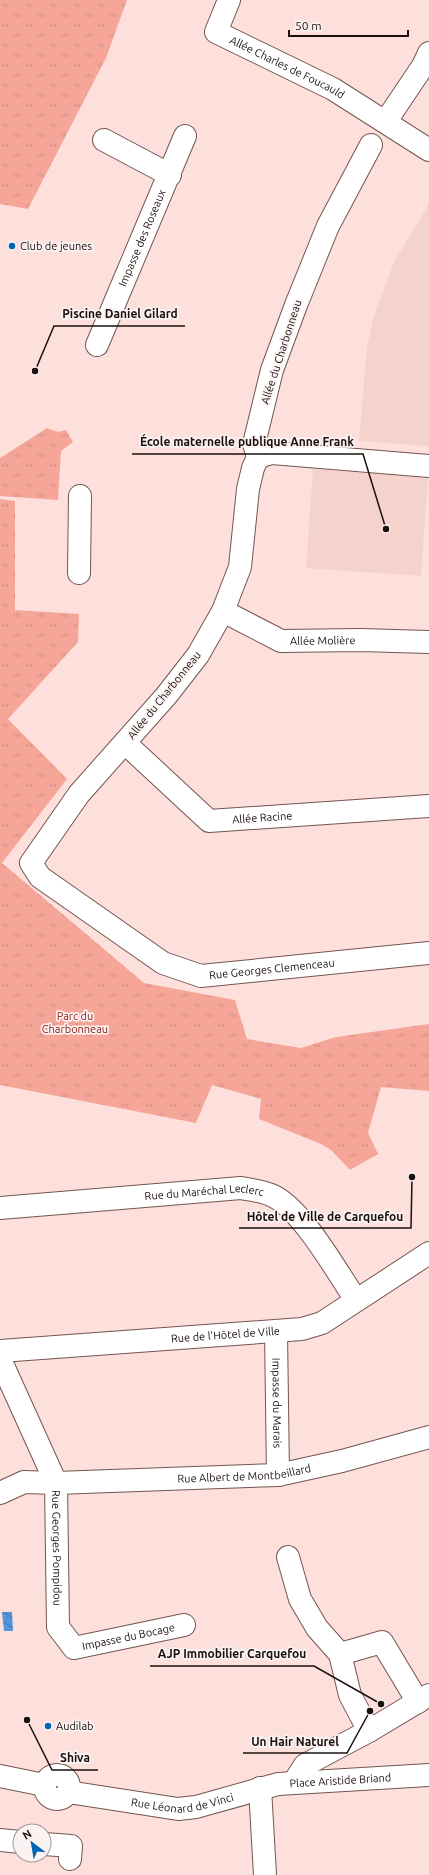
<svg xmlns="http://www.w3.org/2000/svg" width="429" height="1875" font-family="Ubuntu,sans-serif">
<defs>
<pattern id="grass-tufts" width="24" height="20" patternUnits="userSpaceOnUse"><rect width="24" height="20" fill="#f6a699"/><path d="M3 7l-1-3M5 7V3M7 7l1-3M15 17l-1-3M17 17v-4M19 17l1-3" fill="none" stroke="#d28e83"/></pattern>
<pattern id="water-waves" width="16" height="10" patternUnits="userSpaceOnUse"><rect width="16" height="10" fill="#5495da"/><path d="M0 5q4-4 8 0t8 0" fill="none" stroke="#4578af"/></pattern>
</defs>
<rect width="100%" height="100%" fill="#fde0db"/>
<path fill="#f5d2cc" d="M429,204V446L359,441L367,347L374,316L394,262Z
M313,469L428,478L421,576L306,568Z"/>
<path fill="url(#grass-tufts)" d="M0,0H127L106,58L28,209L0,204Z
M47,428L58,432L66,430L73,442L61,451L58,500L0,496V458Z
M0,499L15,501V610L79,614L78,642L8,719L67,779L2,863L144,983L235,1000L247,1039L301,1048L336,1037L429,1024V1091L381,1087L368,1133L378,1154L350,1170L331,1150L321,1144L259,1119L261,1099L212,1085L196,1123L0,1085Z"/>
<path fill="#f6a699" d="M0,769L11,777L0,790Z"/>
<path fill="url(#water-waves)" d="M2,1612H12L13,1631H4Z"/>
<g fill="none" stroke-linecap="round" stroke-linejoin="round">
<g stroke="#735550" stroke-width="24">
<g id="minor">
<path id="s1" d="M229,0L216,32L333,89L429,150"/>
<path d="M386,121L423,66L429,53"/>
<path d="M104,140L170,175"/>
<path id="s2" d="M371,145L328,226L296,305L272,370L254,444L258,457L253,468L248,489L240,567L223,611L198,655L166,696L79,794L31,863L40,877L163,963L201,976L429,953"/>
<path id="s3" d="M97,345L185,136"/>
<path d="M258,457L272,453L429,466"/>
<path d="M79,573L80,496"/>
<path id="s4" d="M223,611L281,641L360,640L429,642"/>
<path id="s5" d="M125,743L209,821L429,806"/>
<path id="s6" d="M0,1208L241,1188C251,1190 262,1191 271,1195C301,1207 337,1272 356,1300"/>
<path id="s7" d="M276,1332L278,1475"/>
<path id="s8" d="M0,1351L302,1329L322,1323L429,1253"/>
<path id="s9" d="M0,1359L56,1483L58,1627L74,1648L184,1625"/>
<path id="s10" d="M0,1493L24,1482L56,1483L278,1475L342,1461L429,1437"/>
<path d="M288,1557L300,1599L317,1628L340,1654L350,1695L369,1731"/>
<path d="M340,1654L382,1642L418,1702"/>
<circle cx="57" cy="1787" r="12"/>
<path d="M0,1776L44,1785"/>
<path d="M294,1782L305,1765L369,1731L429,1695"/>
<path d="M260,1788L265,1875"/>
<path id="s11" d="M68,1792L178,1809L196,1807L278,1784L429,1775"/>
<path d="M0,1840L20,1842"/>
<path d="M44,1844L71,1846L70,1859"/>
</g>
</g>
<use href="#minor" stroke="#fff" stroke-width="22"/>
</g>
<g fill="#0264b0" stroke="#faf3f2" stroke-width="1.5">
<circle cx="12" cy="246" r="4"/>
<circle cx="48" cy="1726" r="4"/>
</g>
<g text-anchor="middle" stroke-width="3.5" stroke-linejoin="round" paint-order="stroke">
<g font-size="11" fill="#1b100e" stroke="#faf3f2">
<text dy="4" stroke="none"><textPath href="#s1" startOffset="114">Allée Charles de Foucauld</textPath></text>
<text dy="4" stroke="none"><textPath href="#s3" startOffset="116">Impasse des Roseaux</textPath></text>
<text transform="translate(281 352) rotate(-72)" y="4">Allée du Charbonneau</text>
<text dy="4" stroke="none"><textPath href="#s4" startOffset="107">Allée Molière</textPath></text>
<text transform="translate(164 695) rotate(-51)" y="4">Allée du Charbonneau</text>
<text dy="4" stroke="none"><textPath href="#s5" startOffset="168">Allée Racine</textPath></text>
<text dy="4" stroke="none"><textPath href="#s2" startOffset="1091">Rue Georges Clemenceau</textPath></text>
<text dy="4" stroke="none"><textPath href="#s6" startOffset="205">Rue du Maréchal Leclerc</textPath></text>
<text dy="4" stroke="none"><textPath href="#s8" startOffset="226">Rue de l'Hôtel de Ville</textPath></text>
<text dy="4" stroke="none"><textPath href="#s7" startOffset="71">Impasse du Marais</textPath></text>
<text dy="4" stroke="none"><textPath href="#s10" startOffset="247">Rue Albert de Montbeillard</textPath></text>
<text dy="4" stroke="none"><textPath href="#s9" startOffset="201">Rue Georges Pompidou</textPath></text>
<text dy="4" stroke="none"><textPath href="#s9" startOffset="362">Impasse du Bocage</textPath></text>
<text dy="4" stroke="none"><textPath href="#s11" startOffset="277">Place Aristide Briand</textPath></text>
<text dy="4" stroke="none"><textPath href="#s11" startOffset="116">Rue Léonard de Vinci</textPath></text>
</g>
<g font-size="11" fill="#1b100e" stroke="#faf3f2" text-anchor="start">
<text x="20" y="250">Club de jeunes</text>
<text x="56" y="1730">Audilab</text>
</g>
<g font-size="11" fill="#8c1710" stroke="#faf3f2">
<text x="75" y="1020">Parc du<tspan x="75" dy="13">Charbonneau</tspan></text>
</g>
</g>
<path fill="none" stroke="#1b100e" stroke-width="1.5" d="M35 371L54 326H185M386 529L363 454H132M412 1177L411 1228H239M381 1704L314 1666H150M370 1711L347 1753H243M27 1720L52 1770H98"/>
<g fill="#1b100e" stroke="#faf3f2" stroke-width="1.5">
<circle cx="35" cy="371" r="4"/>
<circle cx="386" cy="529" r="4"/>
<circle cx="412" cy="1177" r="4"/>
<circle cx="381" cy="1704" r="4"/>
<circle cx="370" cy="1711" r="4"/>
<circle cx="27" cy="1720" r="4"/>
</g>
<g font-size="12" text-anchor="middle" font-weight="bold" fill="#1b100e" stroke="#faf3f2" stroke-width="3.5" stroke-linejoin="round" paint-order="stroke">
<text x="120" y="318">Piscine Daniel Gilard</text>
<text x="247" y="446">École maternelle publique Anne Frank</text>
<text x="325" y="1221">Hôtel de Ville de Carquefou</text>
<text x="232" y="1658">AJP Immobilier Carquefou</text>
<text x="295" y="1746">Un Hair Naturel</text>
<text x="75" y="1762">Shiva</text>
</g>
<g transform="translate(32 1843) rotate(329)"><circle r="19" fill="#faf3f2" stroke="#a19897"/>
<path d="M0-3L7 15L0 10L-7 15Z" fill="#0264b0"/>
<text y="-6" font-size="11" font-weight="bold" text-anchor="middle" fill="#1b100e">N</text>
</g>
<path d="M289 30v6h119v-6" fill="none" stroke="#1b100e" stroke-width="2"/>
<text x="295" y="30" font-size="12" fill="#1b100e" stroke="#faf3f2" stroke-width="3" paint-order="stroke">50 m</text>
</svg>
